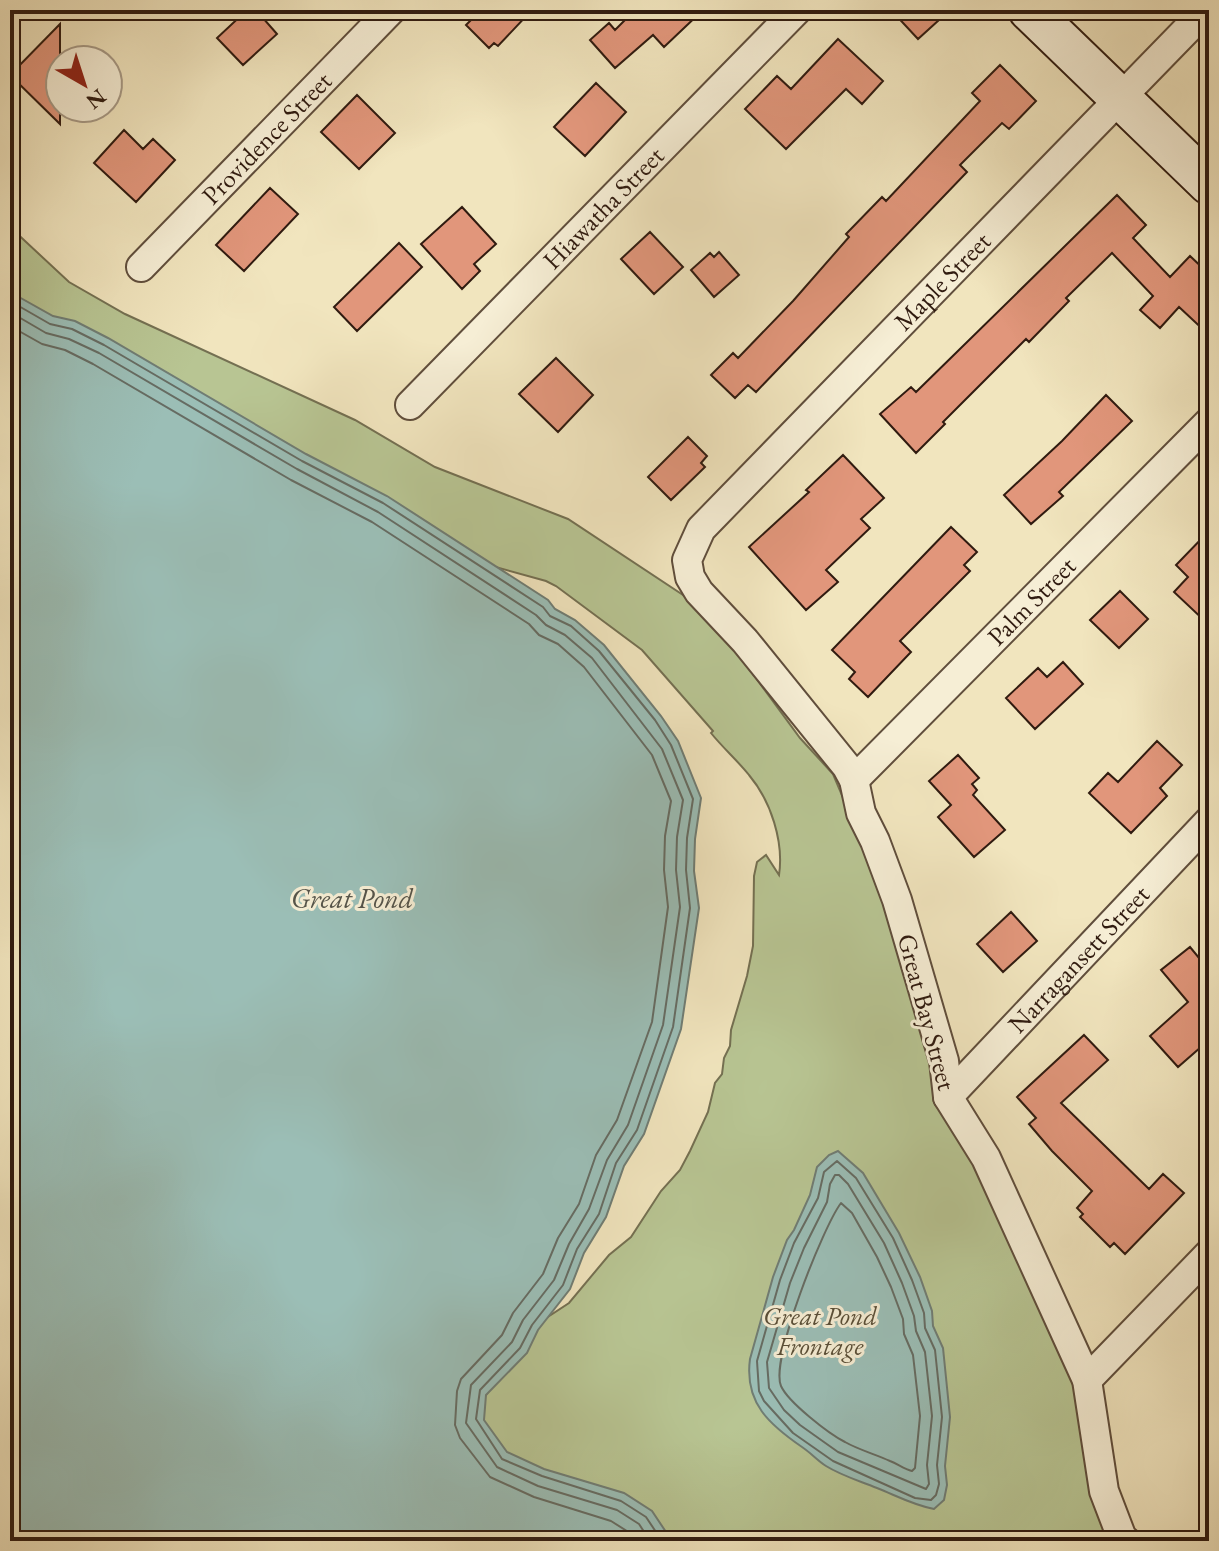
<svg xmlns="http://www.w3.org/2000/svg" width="1219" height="1551" font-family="'EB Garamond',serif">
<rect width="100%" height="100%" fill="#f1e5be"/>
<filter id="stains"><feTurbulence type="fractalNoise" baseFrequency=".0025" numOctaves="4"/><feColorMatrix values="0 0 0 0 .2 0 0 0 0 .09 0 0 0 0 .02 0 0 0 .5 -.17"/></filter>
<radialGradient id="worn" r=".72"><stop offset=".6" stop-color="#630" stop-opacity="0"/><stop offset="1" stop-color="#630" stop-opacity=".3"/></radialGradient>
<path fill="#b8c593" stroke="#747052" stroke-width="2" d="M10,227L69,282L125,314L355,420L435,467L568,519L683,595L728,640L800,738L833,774L897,925L1012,1249L1090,1380L1105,1470L1132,1541H682L457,1438L531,1328L569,1303L609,1255L631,1237L661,1191L680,1170L690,1151L708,1112L715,1083L722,1074L724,1058L730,1046L731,1030L747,976L753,946L754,876L757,862L766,855L779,875C784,842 771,801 749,775C737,760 723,748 711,733L713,731L642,650L556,586L546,581L406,542L10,326Z"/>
<path fill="#9bbeb6" stroke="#707d74" stroke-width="2" d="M10,292L53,316L75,321L108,338L306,454L387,496L548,600L555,609L575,620L604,645L661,716L678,741L701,798L695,839L694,871L699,908L681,1029L644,1134L624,1166L606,1217L584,1253L570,1289L538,1330L527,1353L486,1395L484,1420L507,1452L544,1469L624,1493L652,1511L672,1541H10Z
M838,1151L863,1173L899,1233L920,1277L932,1311L933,1326L943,1348L950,1417L945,1466L947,1485L944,1500L934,1509C913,1505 897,1496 877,1488C860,1481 842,1476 826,1466C818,1461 811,1453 802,1447C770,1425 744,1403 750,1359L773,1277L787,1240L794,1230L810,1195L817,1167L829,1155Z"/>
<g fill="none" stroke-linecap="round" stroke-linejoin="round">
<path stroke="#666c63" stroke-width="2" d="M10,301L50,324L72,329L104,345L302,461L383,503L543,607L550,616L571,626L599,651L655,720L671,745L693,799L687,838L686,870L690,908L673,1027L637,1130L616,1163L599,1214L577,1249L563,1285L532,1325L520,1348L480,1390L476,1419L502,1459L542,1476L621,1501L646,1517L662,1541
M10,312L46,333L69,339L99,353L297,469L378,512L536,615L546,625L565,635L592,658L662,749L683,800L677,837L676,870L680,907L663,1025L628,1125L607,1160L589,1209L569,1244L554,1280L523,1320L512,1342L471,1385L466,1423L497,1467L538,1486L617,1510L639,1524L650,1541
M10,326L42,344L65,350L93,364L291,480L372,522L529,624L539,635L558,644L584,667L652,755L671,801L665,836L664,870L668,907L652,1022L617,1120L596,1155L579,1204L558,1238L543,1274L513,1313L502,1335L461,1379L457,1391L455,1425L460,1438L490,1477L534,1497L611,1521L630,1533L636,1541
M837,1161L856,1178L893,1238L912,1280L924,1313L925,1328L935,1350L942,1417L937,1465L939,1484L936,1495L931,1500L915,1498L833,1461L793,1433L764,1401L759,1391L757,1361L780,1280L794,1243L818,1198L824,1172Z
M835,1175H839L848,1184L884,1243L902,1283L914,1316L916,1331L925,1352L932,1416L927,1465L929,1484L926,1489L838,1452L800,1425L784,1410L769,1388L767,1362L790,1283L804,1248L827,1202L830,1184Z
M841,1203L852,1213L877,1257L891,1287L903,1319L904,1334L913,1355L920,1416L915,1468L912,1471C904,1469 898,1464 890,1461C875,1454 859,1450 845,1442C829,1434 788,1402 781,1386C770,1360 823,1227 841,1203Z"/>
</g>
<path fill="#e1967b" stroke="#301b10" stroke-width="2" d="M247,10H256L277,34L243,65L217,38Z
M481,10H532L498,46L494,43L489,48L466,25Z
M629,10H703L664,47L653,35L615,68L590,40L609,23L615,30L632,13Z
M891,10H950L918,39Z
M60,24V124L10,75Z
M838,39L883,81L862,104L846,89L786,149L745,109L777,76L791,89Z
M1000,65L1036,101L1009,129L1002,123L960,165L967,172L756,392L748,385L735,398L711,375L733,353L738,358L793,301L849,237L846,234L882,197L886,201L980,101L972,93Z
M596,83L626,112L585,156L554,127Z
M357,95L395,133L359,169L321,132Z
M124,130L143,149L153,139L175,160L136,202L94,163Z
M270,188L298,214L244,271L216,245Z
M1117,195L1146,225L1133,238L1170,277L1190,256L1209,274V335L1179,307L1160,328L1140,310L1153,296L1112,253L1066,298L1069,301L1029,342L1026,339L943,422L945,424L916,453L880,414L911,387L916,392Z
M462,207L496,244L474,264L480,271L462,289L421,244Z
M650,232L683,267L654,294L621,259Z
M399,243L422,267L357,331L334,307Z
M719,252L739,275L714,297L691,270L710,253L714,257Z
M556,358L593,395L558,432L519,394Z
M1106,395L1132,421L1059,492L1063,496L1031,524L1004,495L1062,441Z
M688,437L707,456L701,463L705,467L671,500L648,477Z
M843,455L884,498L861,519L870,528L826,570L838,582L806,610L749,547L809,492L806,490Z
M951,527L977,552L964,565L970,571L900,641L911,652L868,697L849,679L855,672L832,650Z
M1209,531V625L1174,592L1188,577L1176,565Z
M1120,591L1148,619L1119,648L1090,620Z
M1063,662L1083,684L1035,729L1006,698L1038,668L1047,677Z
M1157,741L1182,765L1160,788L1167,796L1131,833L1089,793L1108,773L1118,782Z
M958,755L979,778L972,784L977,790L973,795L1005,830L974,857L938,817L951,805L929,781Z
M1011,912L1037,941L1003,972L977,944Z
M1190,947L1209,970V1040L1178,1067L1150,1036L1188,1002L1161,970Z
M1084,1035L1108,1060L1061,1103L1149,1189L1163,1174L1184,1193L1125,1254L1114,1243L1110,1247L1080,1217L1083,1214L1077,1208L1092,1191L1052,1151L1029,1124L1036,1118L1017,1097Z"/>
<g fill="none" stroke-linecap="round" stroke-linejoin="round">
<g stroke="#604e3c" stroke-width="32">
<g id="minor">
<path id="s1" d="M141,267L391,10"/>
<path id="s2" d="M410,405L797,10"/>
<path id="s3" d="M854,780L1209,422"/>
<path id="s4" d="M948,1097L1209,821"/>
<path d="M1087,1380L1209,1254"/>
<path id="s5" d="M1126,1541L1122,1538L1104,1491L1087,1380L986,1158L948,1097L944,1061L897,900L875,841L861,813L854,780L847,767L745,641L699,592L690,577L687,560L701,529L1206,10"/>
</g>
</g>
<g stroke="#301b10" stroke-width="44">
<path id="secondary" d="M1029,10L1209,184"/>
</g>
<use href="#minor" stroke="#f6eed5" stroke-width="28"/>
<use href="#secondary" stroke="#f6eed5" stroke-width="40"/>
</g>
<g text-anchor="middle" stroke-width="6" stroke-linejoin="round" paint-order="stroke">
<g font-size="26" fill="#301b10" stroke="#f6eed5">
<text dy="9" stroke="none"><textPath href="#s1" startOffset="180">Providence Street</textPath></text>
<text dy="9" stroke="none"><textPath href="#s2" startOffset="276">Hiawatha Street</textPath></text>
<text dy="9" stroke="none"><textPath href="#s5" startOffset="1474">Maple Street</textPath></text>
<text dy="9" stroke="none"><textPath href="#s3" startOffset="252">Palm Street</textPath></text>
<text dy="9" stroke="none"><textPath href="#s4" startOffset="190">Narragansett Street</textPath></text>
<text transform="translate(927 1012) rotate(75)" y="9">Great Bay Street</text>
</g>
<g font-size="26" font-style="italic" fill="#594e37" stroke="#f6eed5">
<text x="820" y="1325">Great Pond<tspan x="820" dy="30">Frontage</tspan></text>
</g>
<g font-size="28" font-style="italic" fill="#55544a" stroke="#f6eed5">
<text x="352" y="908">Great Pond</text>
</g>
</g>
<rect width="1219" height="1551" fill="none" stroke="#f1e5be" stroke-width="40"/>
<rect x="12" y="12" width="1195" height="1527" fill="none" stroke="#301b10" stroke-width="4"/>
<rect x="20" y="20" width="1179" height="1511" fill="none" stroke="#301b10" stroke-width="2"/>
<g transform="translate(84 84) rotate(141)"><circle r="38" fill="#f6eed5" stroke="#a79a86" stroke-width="2"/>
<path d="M0-6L14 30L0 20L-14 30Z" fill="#8f2418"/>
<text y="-12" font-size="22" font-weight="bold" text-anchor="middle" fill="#301b10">N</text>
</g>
<rect width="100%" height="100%" filter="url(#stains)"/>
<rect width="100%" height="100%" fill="url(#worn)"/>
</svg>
